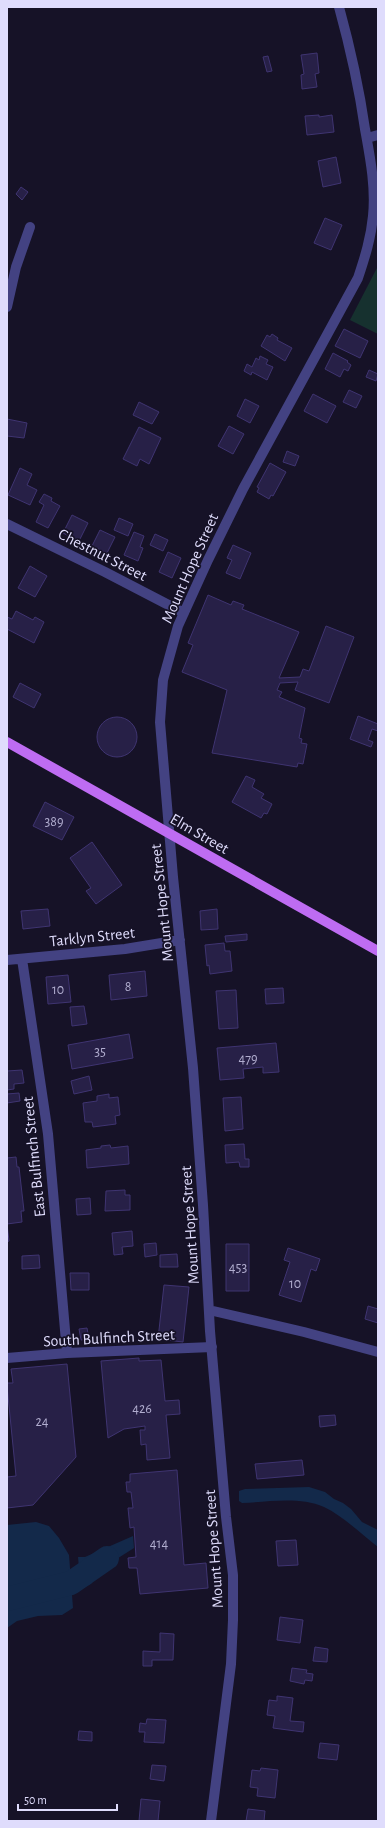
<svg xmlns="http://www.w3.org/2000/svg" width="385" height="1828" font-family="'Alegreya Sans',sans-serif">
<rect width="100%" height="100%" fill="#161227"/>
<path fill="#16312f" d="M378,266V334L350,320Z"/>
<path fill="#13294a" d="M309,1487L325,1492L334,1499L343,1503L351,1509L362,1522L378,1530V1547C361,1534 343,1516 324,1507C299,1496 268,1502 242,1503L239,1501V1491L245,1489Z
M36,1522L49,1526L59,1538L69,1555L73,1608L62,1615L38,1616L17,1621L7,1628V1525Z
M133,1536L134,1548L104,1567L91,1584L81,1589L78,1557H85Z"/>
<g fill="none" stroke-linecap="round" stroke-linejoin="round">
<path stroke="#13294a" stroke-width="24" d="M7,1599L71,1583L107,1558"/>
</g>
<path fill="#272047" stroke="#3f3471" d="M317,53L319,73L315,74L317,87L302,89L301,75L304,74L301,55Z
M268,56L272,71L267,72L263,57Z
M319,115V117L332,115L334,132L307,135L305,116Z
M336,157L341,183L323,187L318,161Z
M21,187L28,192L22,200L16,194Z
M325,218L342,225L331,250L314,243Z
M344,329L368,341L360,358L335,346Z
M272,334L278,338L277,340L292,348L285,361L261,346L267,335L270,337Z
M333,353L348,361L347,362L351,365L348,371L344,369L340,377L325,369Z
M260,356L268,360L266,364L273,367L267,380L252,372L251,375L244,371L247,364L252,367L256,358L259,360Z
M369,370L378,374L376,381L366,377Z
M349,390L362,396L356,408L343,402Z
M313,394L336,406L327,423L304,411Z
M245,399L259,406L250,423L237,416Z
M139,402L159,412L152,424L133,415Z
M7,419L27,423L24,438L7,436Z
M229,426L244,434L233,454L218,446Z
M139,427L161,438L149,464L140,459L137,466L123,459Z
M287,451L299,456L295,466L283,462Z
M270,463L286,472L273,496L271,495L269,499L257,492L259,488L257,487Z
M20,468L32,474L27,485L37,490L30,505L8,495Z
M44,494L52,498L51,501L60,506L48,528L36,522L44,505L39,502Z
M72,515L88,523L79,541L63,533Z
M119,518L133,524L128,536L114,530Z
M100,530L115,537L107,553L92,546Z
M134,532L144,536L140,547L143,548L138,561L124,555Z
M155,534L168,540L163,551L150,545Z
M233,545L251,553L240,579L226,573L232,560L227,558Z
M168,552L181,558L172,578L159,572Z
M30,566L47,576L35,597L18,588Z
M208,595L231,605L233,601L244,605L242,609L299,632L279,678L300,677L303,669L309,671L326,626L354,637L329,703L295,690L298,682L280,683L277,690L282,692L279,697L305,708L299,738L302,739L301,743L307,744L303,764L298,763L297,767L212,753L227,690L182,672L193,645L188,643Z
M16,611L33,620L35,617L44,622L34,643L7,629V617L12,619Z
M20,683L41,694L34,708L13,697Z
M358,716L378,724V731L372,729L368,740L373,742L371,747L350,739Z
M97 737a20 20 0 1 1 40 0a20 20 0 1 1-40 0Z
M246,776L255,780L252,787L264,794L261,798L272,804L267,814L264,813L261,818L232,802Z
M45,802L74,817L62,840L33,826Z
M92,842L122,885L96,904L86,891L91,888L70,858Z
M48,909L50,926L23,929L21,911Z
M217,909L218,929L201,930L200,911Z
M247,934V940L226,942L225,936Z
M224,943L225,951H230L232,971L210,974L209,965L207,966L205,945Z
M145,971L147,996L111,1000L109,975Z
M68,975L71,1002L48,1004L46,977Z
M283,988L284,1003L266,1004L265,989Z
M236,990L238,1028L219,1029L216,991Z
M84,1006L87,1024L72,1026L70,1007Z
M129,1034L133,1058L72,1069L68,1045Z
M276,1043L279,1072L263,1073V1067L243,1069L244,1078L220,1080L217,1048Z
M22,1070L24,1083L14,1084V1089L7,1090V1071Z
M89,1076L92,1090L74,1094L71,1081Z
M19,1093L20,1101L7,1103V1094Z
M109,1094V1098L118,1097L120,1115L115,1116L116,1124L93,1127L92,1122H85L83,1103L97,1101V1096Z
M241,1097L243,1129L225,1131L223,1098Z
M244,1144L245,1159H249V1167H240L239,1162L226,1163L225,1145Z
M110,1145L111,1148L128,1146L129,1164L87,1168L86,1150L101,1148V1146Z
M16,1157L17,1167H19L24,1211H21L22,1222L7,1224L9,1241L7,1242V1158Z
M125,1190V1195H130V1210L105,1211L106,1191Z
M90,1198L91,1214L77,1215L76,1199Z
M132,1231L133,1246L122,1247L123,1254L114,1255L112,1233Z
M156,1243L157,1255L145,1257L144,1244Z
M226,1244H249V1291H226Z
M288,1248L320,1259L316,1271L311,1269L301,1302L279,1295L290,1262L284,1260Z
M177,1254L178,1267H160V1255Z
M39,1255L40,1268L22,1269V1256Z
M70,1273H89V1290H71Z
M164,1285L189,1287L183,1342L158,1339Z
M368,1306L378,1309V1323L365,1319Z
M87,1328L89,1339L81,1340L79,1329Z
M139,1358V1361L161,1360L165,1401L179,1400L180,1414L166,1415L170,1458L147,1460L146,1444L141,1445L140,1430H145V1426L124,1429L108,1438L101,1361Z
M67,1364L76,1457L33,1505L7,1508V1477L16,1476L7,1386V1383H13L11,1369Z
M335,1415L336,1425L320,1427L319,1416Z
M302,1460L304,1475L257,1479L255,1464Z
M177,1470L184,1565L206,1563L208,1588L140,1594L137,1568H129L128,1558L136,1557L134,1527L130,1528L128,1508H133L131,1492H127L126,1482H130V1474Z
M296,1540L298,1565L278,1566L276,1541Z
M280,1617L303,1620L300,1643L277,1640Z
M160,1633L174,1634L173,1660H152V1666H143V1651L160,1652Z
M315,1647L328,1649L327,1662L313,1661Z
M292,1668L307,1670L306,1673L313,1674L312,1681L305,1680L304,1684L290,1681Z
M277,1696L293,1698L290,1721L304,1722L303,1732L273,1728L275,1716L267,1715L269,1700L277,1701Z
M147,1719L166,1720L164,1743L144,1742L145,1732H139L140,1723L146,1724Z
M79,1731L92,1732V1741L78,1740Z
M320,1743L339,1745L337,1760L318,1758Z
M152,1765L166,1766L164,1781L150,1779Z
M261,1768L278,1770L275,1798L257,1796L258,1788L250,1787L252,1770L260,1771Z
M141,1799L160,1801L158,1821H139Z
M248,1809L265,1811L264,1821H246Z"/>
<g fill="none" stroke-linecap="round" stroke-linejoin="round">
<path stroke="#434282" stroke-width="10" d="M367,138L378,135
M7,307L16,267L30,227
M7,524L105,572L184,613
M22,959L48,1134L67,1353
M7,960L125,949L180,940
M209,1310L304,1332L378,1352
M7,1358L67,1353L212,1347
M211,1821L231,1664L233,1620V1575L226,1517L210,1331L203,1205L193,1068L173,877L160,722L163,680L178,626L208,560L243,489L358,278C365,257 371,238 373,216C376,187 370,157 365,129C359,87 350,47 339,7"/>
<path stroke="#be6cf2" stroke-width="10" d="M7,742L378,951"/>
</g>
<g text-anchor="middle" stroke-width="3.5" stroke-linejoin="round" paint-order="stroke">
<g font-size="14" fill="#b1adcf">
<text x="54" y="826">389</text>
<text x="128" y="991">8</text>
<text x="58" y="994">10</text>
<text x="100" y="1056">35</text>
<text x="248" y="1063">479</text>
<text x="238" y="1272">453</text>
<text x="295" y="1288">10</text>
<text x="142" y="1413">426</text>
<text x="42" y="1426">24</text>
<text x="159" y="1548">414</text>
</g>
<g font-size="16" fill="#dfdcfc" stroke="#161227">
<text transform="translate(103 554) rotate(27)" y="6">Chestnut Street</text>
<text transform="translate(189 568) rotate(-66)" y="6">Mount Hope Street</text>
<text transform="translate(200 833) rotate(30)" y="6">Elm Street</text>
<text transform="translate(161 903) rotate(-96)" y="6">Mount Hope Street</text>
<text transform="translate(92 936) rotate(-6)" y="6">Tarklyn Street</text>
<text transform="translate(33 1157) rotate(-96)" y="6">East Bulfinch Street</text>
<text transform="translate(189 1225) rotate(-94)" y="6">Mount Hope Street</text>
<text transform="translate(109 1337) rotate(-3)" y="6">South Bulfinch Street</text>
<text transform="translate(213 1549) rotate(-94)" y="6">Mount Hope Street</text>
</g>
</g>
<rect width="385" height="1828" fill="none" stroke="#dfdcfc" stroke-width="16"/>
<path d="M18 1804v6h99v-6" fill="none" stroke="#dfdcfc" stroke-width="2"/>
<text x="24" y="1804" font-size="12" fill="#dfdcfc" stroke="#161227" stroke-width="3" paint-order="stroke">50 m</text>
</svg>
